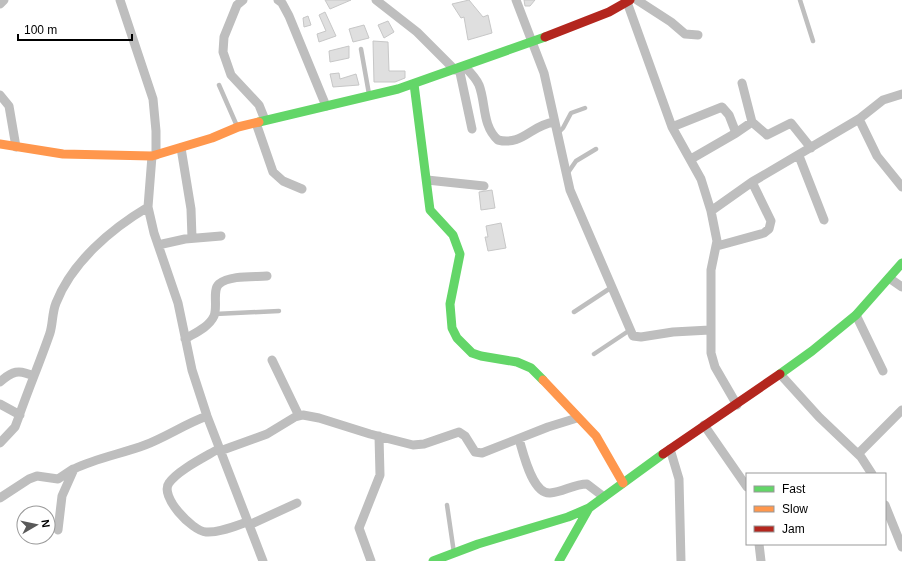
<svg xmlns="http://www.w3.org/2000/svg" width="902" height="561" font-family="Helvetica,sans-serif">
<rect width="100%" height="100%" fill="#fff"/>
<path fill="#dfdfdf" stroke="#c7c7c7" d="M325,0H351L330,9Z
M469,0L483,17L488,15L492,33L468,40L464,17L461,18L452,4Z
M524,0H535L530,6H525Z
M325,12L336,36L319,42L317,34L326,31L319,15Z
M308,16L311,25L304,27L303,18Z
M388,21L394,32L384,38L378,25Z
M364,25L369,38L353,42L349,29Z
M373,41L388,42L389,71H405V78L395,82H374Z
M349,46V58L330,62L329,51Z
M339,73L340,79L356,74L359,85L333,87L330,74Z
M492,190L495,208L481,210L479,192Z
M501,223L506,248L488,251L485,237H488L486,226Z"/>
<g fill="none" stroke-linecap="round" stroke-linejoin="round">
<path stroke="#bebebe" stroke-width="4.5" d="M800,0L813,41
M361,49L369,94
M219,85L237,126
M557,134L563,128L571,113L585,108
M567,174L576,161L596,149
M574,312L612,287
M215,314L279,311
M594,354L630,330
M447,505L454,553"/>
<path stroke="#bebebe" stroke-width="9" d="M120,0L153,99L156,131V155
M243,0L237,5L224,37L223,52L231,75L259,105L265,120
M278,0L282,3L289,16L326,106
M376,0L417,32L455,70
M516,0L544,73L570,190L633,336L641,337L673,332L710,330
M637,0L671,22L685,34L698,35
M627,2L672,127L701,179L711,211L717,241L711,270V353L715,367L737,405
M0,4L4,0
M465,67C470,72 476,78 479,85C486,103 482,126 498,140C523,146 531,125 554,122
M459,68L472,129
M742,83L752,122
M0,95L9,106L16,147
M859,119L877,156L902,187
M256,123L273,172L283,181L302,189
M672,127L722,107L729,115L736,133
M181,148L191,209L192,238
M152,156L148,207L154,233L178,303L192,370L207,416L263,561
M799,156L824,220
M691,159L736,133L752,122L767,135L791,123L811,148
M427,180L484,186
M711,211L752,182L859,119L883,100L902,94
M158,245L185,239L221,236
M717,246L764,233L769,229L771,221L752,182
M889,278L902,287
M856,315L883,371
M185,339C195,333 209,327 214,316C218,307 212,290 219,284C230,275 254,277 267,276
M272,360L299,416
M780,374L819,417L861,457L872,474
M0,382C12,371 19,369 33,376
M0,404L20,415
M704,425L747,487
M519,439C523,452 532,494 550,493C563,492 574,484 587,484L604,497
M0,443L15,427L18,419C28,390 40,362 50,333C53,323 52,313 56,303C72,262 111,229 148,207
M220,448C205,457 178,470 169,483C159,496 192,531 206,532C219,533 235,526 247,522
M670,449L679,479L681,561
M220,451L267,434L295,417L303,415L319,418L370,434L413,445L424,444L459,432L465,436L475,452L482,453L548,427L577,418
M858,454L902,410
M0,498L29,479L37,476L58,479L73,469
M885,505L902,547
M249,525L297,503
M58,530L62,496L74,469C96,458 121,454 145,445C166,437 185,424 207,416
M759,544L761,561
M371,561L359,528L380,475L379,436"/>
<path stroke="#63d668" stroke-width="9" d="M414,84L430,210L453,235L460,254L450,304L452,328L457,338L472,353L481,356L517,362L531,368L543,380
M259,122L398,89L545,37
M780,374L812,351L856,315L902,263
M433,561L478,544L568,517L589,508L663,454
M559,561L589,508"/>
<path stroke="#ff974d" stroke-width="9" d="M0,144L63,154L152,156L212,138L238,127L259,122
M543,380L596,436L623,483"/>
<path stroke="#b3261e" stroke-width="9" d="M545,37L609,12L630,0
M663,454L780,374"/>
</g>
<rect x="746" y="473" width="140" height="72" fill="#ffffff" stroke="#999999"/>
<rect x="754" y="486" width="20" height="6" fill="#63d668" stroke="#999999"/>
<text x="782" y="493" font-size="12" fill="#000000">Fast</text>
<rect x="754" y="506" width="20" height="6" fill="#ff974d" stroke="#999999"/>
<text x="782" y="513" font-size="12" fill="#000000">Slow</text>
<rect x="754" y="526" width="20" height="6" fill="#b3261e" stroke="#999999"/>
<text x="782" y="533" font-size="12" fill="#000000">Jam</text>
<g transform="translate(36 525) rotate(81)"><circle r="19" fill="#ffffff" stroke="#999999"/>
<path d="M0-3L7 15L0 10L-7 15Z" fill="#595959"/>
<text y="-6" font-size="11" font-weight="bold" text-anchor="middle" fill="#000000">N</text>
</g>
<path d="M18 34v6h114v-6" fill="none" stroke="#000000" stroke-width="2"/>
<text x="24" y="34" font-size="12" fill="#000000" stroke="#ffffff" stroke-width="3" paint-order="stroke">100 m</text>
</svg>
